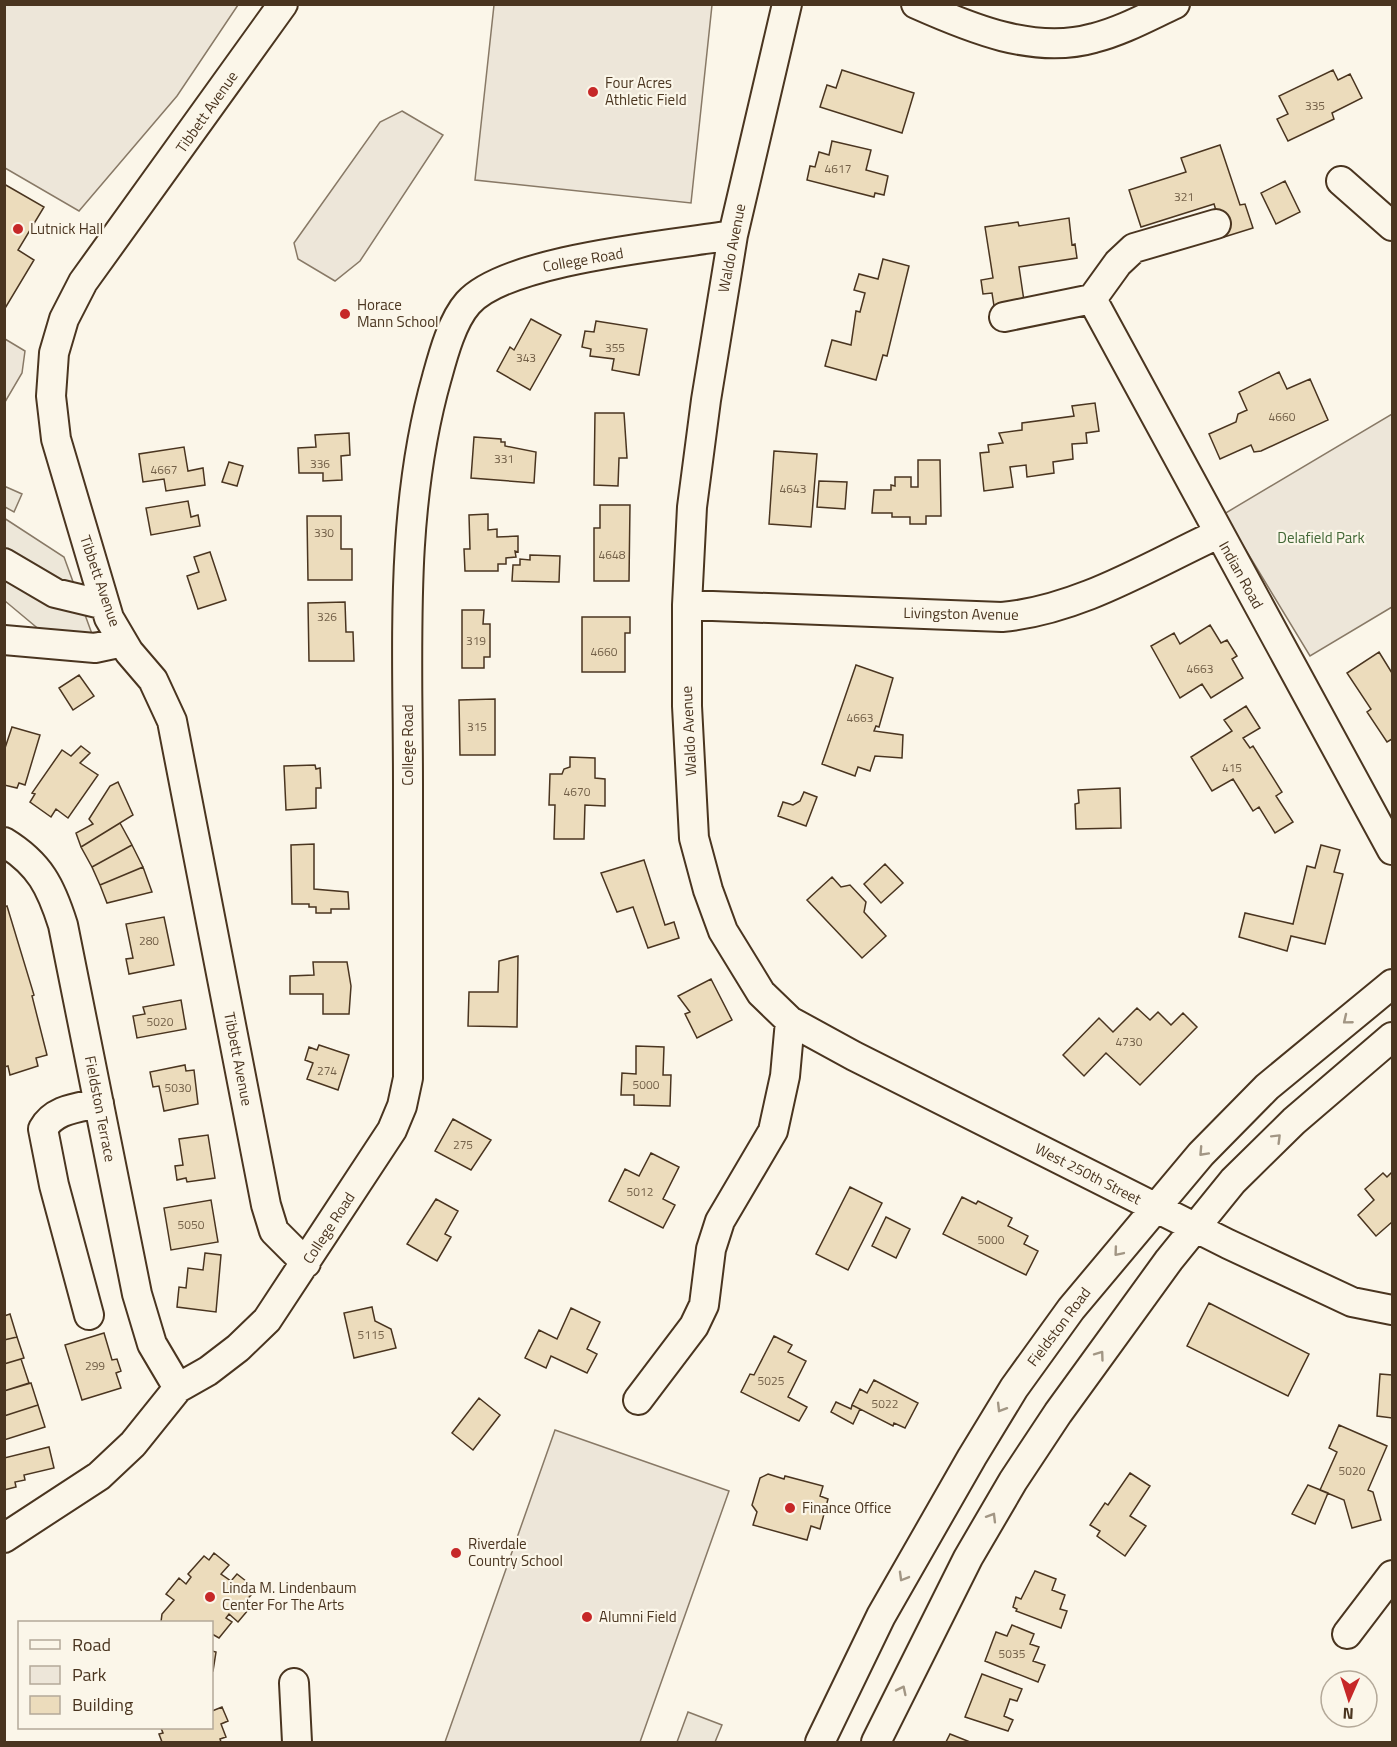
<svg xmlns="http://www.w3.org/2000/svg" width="1397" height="1747" font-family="'Titillium Web',sans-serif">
<rect width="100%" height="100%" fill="#fbf6e9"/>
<path fill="#ede6d9" stroke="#887966" stroke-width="1.5" d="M5,4H238V5L177,96L79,211L5,168Z
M494,5H712L691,203L475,180Z
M402,111L443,135L360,261L335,281L298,259L294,243L380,122Z
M5,339L25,351L22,373L5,402Z
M1392,414V607L1310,656L1224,514Z
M555,1430L729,1491L640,1742H445Z"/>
<path fill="#ede7d9" stroke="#887966" stroke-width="1.5" d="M4,486L22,494L14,512L5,507Z
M4,518L64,557L92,634L41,631L5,601Z
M688,1712L722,1725L715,1742H677Z"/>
<path fill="#ecdcbc" stroke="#4a3520" stroke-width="1.5" d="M842,70L914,93L902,133L820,107L827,85L836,88Z
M1333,70L1338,80L1350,74L1362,98L1332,113L1334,119L1288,141L1277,119L1288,114L1279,96Z
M832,141L871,150L866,170L888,176L884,195L875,193L874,197L807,180L810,166L815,167L819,152L829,155Z
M1220,145L1240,205L1245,204L1253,228L1224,237L1214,204L1141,227L1129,190L1186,172L1181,158Z
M1285,181L1300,212L1276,224L1261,193Z
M4,184L44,207L18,250L34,260L4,310Z
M1069,218L1072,245L1075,244L1077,258L1019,267L1024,301L994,306L992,293L983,294L981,280L993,278L985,227L1018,222L1019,226Z
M883,259L909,266L887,356L883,355L876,380L825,366L832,340L851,345L856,311L860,312L865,293L854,290L859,274L878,279Z
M531,319L561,335L530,390L497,371L510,347L514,350Z
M596,321L647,329L639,375L612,370L614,359L590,356L591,349L582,347L585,331L594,332Z
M1279,372L1287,389L1310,379L1328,420L1261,451L1254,452L1251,445L1220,459L1209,434L1236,422L1238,414L1247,410L1239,392Z
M1095,403L1099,431L1086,433L1087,443L1072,444L1073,459L1053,462L1054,473L1027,477L1026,465L1010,467L1013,487L984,491L980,453L989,452L988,445L1003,443L999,433L1022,430V423L1074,416L1072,406Z
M595,413H624L627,458H619L618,486L594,485Z
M349,433L350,455L341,456L342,480L323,481V473H299L298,448L316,447L315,435Z
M474,437L501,439V442H505V446L536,452L534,483L471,478Z
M184,447L188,471L203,468L205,485L166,491L164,479L143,482L139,454Z
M774,451L817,454L811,527L769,524Z
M918,460H940L941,516H926V524H910V517H892V513H872L874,490H891V485L895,486V477H911V487H918Z
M229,462L243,466L237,486L222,482Z
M819,481L847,482L845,509L817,507Z
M188,501L191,517L198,515L200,526L151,535L146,508Z
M600,505H630L629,581H594V528H600Z
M488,514V530L497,529V537L518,536V552L515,551L516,557L506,558V564H498V571H465L464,549H470L469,515Z
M307,516H341V549H352V580H308Z
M210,552L226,600L198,609L187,576L199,572L194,557Z
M530,555L560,556L559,582L512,581L513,565H520V559L530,560Z
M345,602L346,632H353L354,661H309L308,603Z
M462,610H484L483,624H490V657H484V668H462Z
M582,617H630V633H625V672H582Z
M1210,625L1221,643L1227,640L1237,656L1232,659L1243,678L1211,698L1202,684L1180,698L1151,646L1174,633L1180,644Z
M1379,652L1392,673V739L1387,742L1367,712L1371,709L1347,673Z
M856,665L893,678L879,727L876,726L874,731L903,735L902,758L875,756L870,771L858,767L855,776L822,764Z
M79,675L94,696L73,710L59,688Z
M495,699V755H460L459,700Z
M1246,706L1260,728L1243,738L1250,748L1253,746L1282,792L1276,796L1293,822L1275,833L1259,807L1253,811L1233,779L1212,791L1191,757L1232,731L1224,720Z
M12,727L40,735L25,785L19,783L17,788L4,785V751Z
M81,746L90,753L80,763L98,775L68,818L56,809L51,817L30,802L35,794L32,793L62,750L71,756Z
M570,757L595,758V778L605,779V806L585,805L584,839H554L555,805H549L550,774H562L564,769L570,767Z
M315,765L316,769L320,768L321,788H316V808L286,810L284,766Z
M118,782L133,815L81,847L76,833L93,824L89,819L110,786Z
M1120,788L1121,828L1076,829L1075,804L1079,803L1078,790Z
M804,792L817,797L806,826L778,816L783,802L793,805L800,801Z
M120,823L132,845L92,867L81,847Z
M314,844V889L348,892L349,909H331V913H316V907H309V904H292L291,845Z
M132,845L143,867L100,885L92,867Z
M1321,845L1340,850L1334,872L1343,874L1325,944L1291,936L1287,951L1239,937L1245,913L1293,924L1307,866L1315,868Z
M644,860L665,925L674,922L679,938L648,948L633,907L617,912L601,873Z
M885,864L903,883L881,903L864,884Z
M143,867L152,892L107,903L100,885Z
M832,877L841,887L850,885L866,902L864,912L886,936L862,958L807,900Z
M7,906L34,995L32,996L47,1055L36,1058L38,1066L10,1075L8,1066L4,1067V907Z
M164,917L174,965L129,974L126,959L133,958L126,924Z
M518,956L517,1027L468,1026L469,992H498L499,961Z
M313,962H347L351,986L349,1014H323V994H290V976L314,975Z
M711,979L732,1020L697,1038L685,1014L690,1012L678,996Z
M181,1000L186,1029L137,1038L133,1016L145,1014L143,1007Z
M1137,1008L1150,1020L1158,1012L1171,1025L1183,1013L1197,1027L1140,1085L1106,1053L1084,1076L1063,1055L1099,1018L1113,1032Z
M319,1045L349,1055L338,1090L307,1079L313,1063L305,1060L309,1047L317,1050Z
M636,1046L664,1047L663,1075H671L670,1106L634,1105V1095H621L622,1073L636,1074Z
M185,1065L186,1071L194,1070L198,1104L164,1111L159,1086L153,1087L150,1072Z
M453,1119L491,1140L471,1170L435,1151Z
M208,1135L215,1178L187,1182L186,1178L177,1180L175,1166L183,1165L179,1139Z
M651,1153L679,1167L663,1199L675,1205L663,1228L609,1201L625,1169L639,1176Z
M1392,1172V1222L1376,1236L1358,1215L1374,1200L1365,1189L1383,1173L1387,1177Z
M850,1187L882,1203L848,1270L816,1254Z
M962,1197L976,1204L978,1201L1012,1218L1008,1226L1028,1236L1024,1244L1038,1251L1026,1275L943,1234Z
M436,1199L458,1211L445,1234L451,1237L437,1261L407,1244Z
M211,1200L218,1242L171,1250L164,1208Z
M886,1217L910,1229L896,1258L872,1246Z
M205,1253L221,1255L216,1312L177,1307L179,1287L186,1288L188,1268L203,1270Z
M1209,1303L1309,1354L1288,1396L1187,1346Z
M372,1307L375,1321L391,1329L396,1348L354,1358L344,1313Z
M571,1308L600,1322L587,1349L597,1354L587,1373L551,1356L546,1368L525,1358L539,1330L557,1339Z
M10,1314L17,1337L4,1340V1316Z
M104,1333L112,1360L117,1359L121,1371L116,1373L121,1388L82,1400L65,1345Z
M774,1336L792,1345L788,1352L806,1361L788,1397L807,1407L799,1421L741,1392L750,1374L754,1375Z
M17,1337L24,1358L4,1364V1340Z
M21,1359L29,1383L4,1391V1364Z
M1380,1374L1392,1375V1418L1377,1416Z
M874,1380L918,1403L905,1428L894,1423L893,1426L852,1405L860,1389L867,1393Z
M31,1383L38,1405L4,1416V1391Z
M479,1398L500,1415L473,1450L452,1433Z
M836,1402L851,1409L852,1405L860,1409L853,1424L831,1412Z
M38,1405L45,1427L4,1440V1416Z
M1339,1425L1387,1446L1368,1490L1373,1492L1381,1520L1352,1528L1344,1500L1320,1490L1337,1452L1329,1448Z
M49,1447L54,1468L24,1475L25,1480L15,1482L16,1487L4,1490V1458Z
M1130,1473L1150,1486L1130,1516L1146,1526L1125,1556L1097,1536L1100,1531L1090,1525L1105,1503L1108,1505Z
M768,1474L784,1479L785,1476L823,1486L820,1496L828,1499L820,1529L811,1526L807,1540L753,1525L757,1512L752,1505L760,1478Z
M1308,1485L1328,1493L1315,1524L1292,1514Z
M214,1553L229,1565L221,1574L231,1581L237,1574L251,1585L246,1591L251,1595L242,1605L248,1610L238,1622L229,1614L226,1618L232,1622L219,1638L212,1634V1622H161L162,1614L174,1600L166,1594L179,1578L186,1584L191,1577L188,1574L204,1556L209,1560Z
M1035,1571L1056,1579L1052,1590L1065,1595L1060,1609L1067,1611L1061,1628L1016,1611L1017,1609L1013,1607L1016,1597L1021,1599Z
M1012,1625L1034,1634L1030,1644L1039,1647L1033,1661L1045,1665L1038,1682L985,1661L996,1632L1007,1636Z
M212,1651L216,1652L213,1671H212Z
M982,1674L1022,1689L1017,1701L1010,1699L1004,1716L1013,1720L1008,1731L965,1717Z
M222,1707L228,1721L221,1724L226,1737L220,1739L221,1742H162L159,1734L163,1733L161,1728H212V1711Z
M950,1734L970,1742H946Z"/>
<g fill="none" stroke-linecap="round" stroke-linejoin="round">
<g stroke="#4a3520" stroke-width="32">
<path id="minor" d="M283,4L83,282L64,319L54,353L51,396L56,439L109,618L129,652L153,680L172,721L266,1205L274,1231L306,1263
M916,4C970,28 1034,55 1094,38C1122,31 1149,16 1175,4
M1341,181L1392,226
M1092,299L1392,850
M1004,317L1092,299L1118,263L1134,248L1216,224
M4,563L55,593L105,605
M687,605L1002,617C1079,610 1149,566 1218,534
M4,640L95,648L123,642
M4,842C40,864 51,887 63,925L137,1294L152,1344L178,1388
M790,1021L854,1056L1228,1244L1352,1302L1392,1310
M89,1315L54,1185L43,1129C54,1109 77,1108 99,1103
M638,1400L694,1326L704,1305L711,1249L720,1221L773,1131L785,1076L790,1021L761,993L723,931L708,890L694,838L687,706V605L692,507L706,400L733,235L787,4
M4,1538L99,1476L133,1444L178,1388L208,1371L238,1348L267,1320L392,1130L402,1106L408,1078C408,980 408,882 408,785C408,647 399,511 437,377C443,355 452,321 468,303C507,259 672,245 733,235
M1347,1634L1392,1575
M294,1683L297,1742
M820,1742L881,1616L972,1457L1014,1388L1071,1309L1201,1154L1267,1087L1392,984
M876,1742L968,1558L1013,1481L1058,1413L1169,1260L1233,1181L1294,1121L1392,1037"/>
</g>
<use href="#minor" stroke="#fbf6e9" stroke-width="28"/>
</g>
<defs><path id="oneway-chevron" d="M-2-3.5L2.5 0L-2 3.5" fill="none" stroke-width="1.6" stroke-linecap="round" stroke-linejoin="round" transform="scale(1.5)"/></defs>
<g stroke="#a29684">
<use href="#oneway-chevron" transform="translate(1347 1020) rotate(141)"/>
<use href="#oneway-chevron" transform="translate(1277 1138) rotate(-45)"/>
<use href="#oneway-chevron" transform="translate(1203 1152) rotate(133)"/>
<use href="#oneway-chevron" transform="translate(1118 1252) rotate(130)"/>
<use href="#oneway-chevron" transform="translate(1100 1355) rotate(-54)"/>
<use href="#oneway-chevron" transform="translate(1001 1408) rotate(121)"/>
<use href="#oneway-chevron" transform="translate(992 1517) rotate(-59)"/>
<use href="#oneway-chevron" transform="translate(903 1577) rotate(120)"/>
<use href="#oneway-chevron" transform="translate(902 1690) rotate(-64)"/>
</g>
<g fill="#c62828" stroke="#fbf6e9" stroke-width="2">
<circle cx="593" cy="92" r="6"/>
<circle cx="18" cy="229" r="6"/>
<circle cx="345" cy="314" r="6"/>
<circle cx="790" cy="1508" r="6"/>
<circle cx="456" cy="1553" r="6"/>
<circle cx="210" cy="1597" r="6"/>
<circle cx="587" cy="1617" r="6"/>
</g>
<g text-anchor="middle" stroke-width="4.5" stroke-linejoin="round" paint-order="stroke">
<g font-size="12" fill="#725f47">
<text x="1315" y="110">335</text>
<text x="838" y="173">4617</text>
<text x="1184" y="201">321</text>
<text x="615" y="352">355</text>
<text x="526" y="362">343</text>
<text x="1282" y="421">4660</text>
<text x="504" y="463">331</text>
<text x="320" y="468">336</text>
<text x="164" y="474">4667</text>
<text x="793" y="493">4643</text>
<text x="324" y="537">330</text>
<text x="612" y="559">4648</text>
<text x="327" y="621">326</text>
<text x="476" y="645">319</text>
<text x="604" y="656">4660</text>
<text x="1200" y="673">4663</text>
<text x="860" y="722">4663</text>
<text x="477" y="731">315</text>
<text x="1232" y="772">415</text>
<text x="577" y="796">4670</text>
<text x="149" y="945">280</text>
<text x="160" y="1026">5020</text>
<text x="1129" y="1046">4730</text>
<text x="327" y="1075">274</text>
<text x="646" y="1089">5000</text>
<text x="178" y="1092">5030</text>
<text x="463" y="1149">275</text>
<text x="640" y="1196">5012</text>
<text x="191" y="1229">5050</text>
<text x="991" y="1244">5000</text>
<text x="371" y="1339">5115</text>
<text x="95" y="1370">299</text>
<text x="771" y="1385">5025</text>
<text x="885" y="1408">5022</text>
<text x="1352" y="1475">5020</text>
<text x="1012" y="1658">5035</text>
</g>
<g font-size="15" fill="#4a3520" stroke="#fbf6e9" text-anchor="start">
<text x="605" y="88">Four Acres<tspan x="605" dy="17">Athletic Field</tspan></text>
<text x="30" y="234">Lutnick Hall</text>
<text x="357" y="310">Horace<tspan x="357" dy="17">Mann School</tspan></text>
<text x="802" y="1513">Finance Office</text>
<text x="468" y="1549">Riverdale<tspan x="468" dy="17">Country School</tspan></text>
<text x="222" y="1593">Linda M. Lindenbaum<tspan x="222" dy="17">Center For The Arts</tspan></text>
<text x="599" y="1622">Alumni Field</text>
</g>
<g font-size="15" fill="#4a3520" stroke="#fbf6e9">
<text transform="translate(207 112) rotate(-55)" y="5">Tibbett Avenue</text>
<text transform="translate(732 248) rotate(-79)" y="5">Waldo Avenue</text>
<text transform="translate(583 260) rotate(-10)" y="5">College Road</text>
<text transform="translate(1241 575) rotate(61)" y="5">Indian Road</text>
<text transform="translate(100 581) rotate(71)" y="5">Tibbett Avenue</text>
<text transform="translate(961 614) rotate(1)" y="5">Livingston Avenue</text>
<text transform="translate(689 731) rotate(-93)" y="5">Waldo Avenue</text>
<text transform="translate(408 745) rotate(-90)" y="5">College Road</text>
<text transform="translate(238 1059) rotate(79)" y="5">Tibbett Avenue</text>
<text transform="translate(100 1109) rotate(79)" y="5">Fieldston Terrace</text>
<text transform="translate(1088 1174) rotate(27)" y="5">West 250th Street</text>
<text transform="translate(329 1228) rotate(-57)" y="5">College Road</text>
<text transform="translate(1059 1327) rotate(-53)" y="5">Fieldston Road</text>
</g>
<g font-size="15" fill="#436837" stroke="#fbf6e9">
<text x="1321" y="543">Delafield Park</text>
</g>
</g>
<rect width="1397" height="1747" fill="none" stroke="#4a3520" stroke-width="12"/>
<rect x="18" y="1621" width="195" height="108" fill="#fbf6e9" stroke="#b4a999" stroke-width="1.5"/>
<rect x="30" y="1640" width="30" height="9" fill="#fbf6e9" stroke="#b4a999" stroke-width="1.5"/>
<text x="72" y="1651" font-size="18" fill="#4a3520">Road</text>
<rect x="30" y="1666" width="30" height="18" fill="#ede6d9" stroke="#b4a999" stroke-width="1.5"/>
<text x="72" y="1681" font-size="18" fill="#4a3520">Park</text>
<rect x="30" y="1696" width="30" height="18" fill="#ecdcbc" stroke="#b4a999" stroke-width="1.5"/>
<text x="72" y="1711" font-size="18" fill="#4a3520">Building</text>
<g transform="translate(1349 1699) rotate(183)"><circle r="28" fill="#fbf6e9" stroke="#b4a999" stroke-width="1.5"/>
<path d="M0-4.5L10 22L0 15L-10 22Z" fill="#c62828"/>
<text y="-9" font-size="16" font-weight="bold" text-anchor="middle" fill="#4a3520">N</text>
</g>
</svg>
